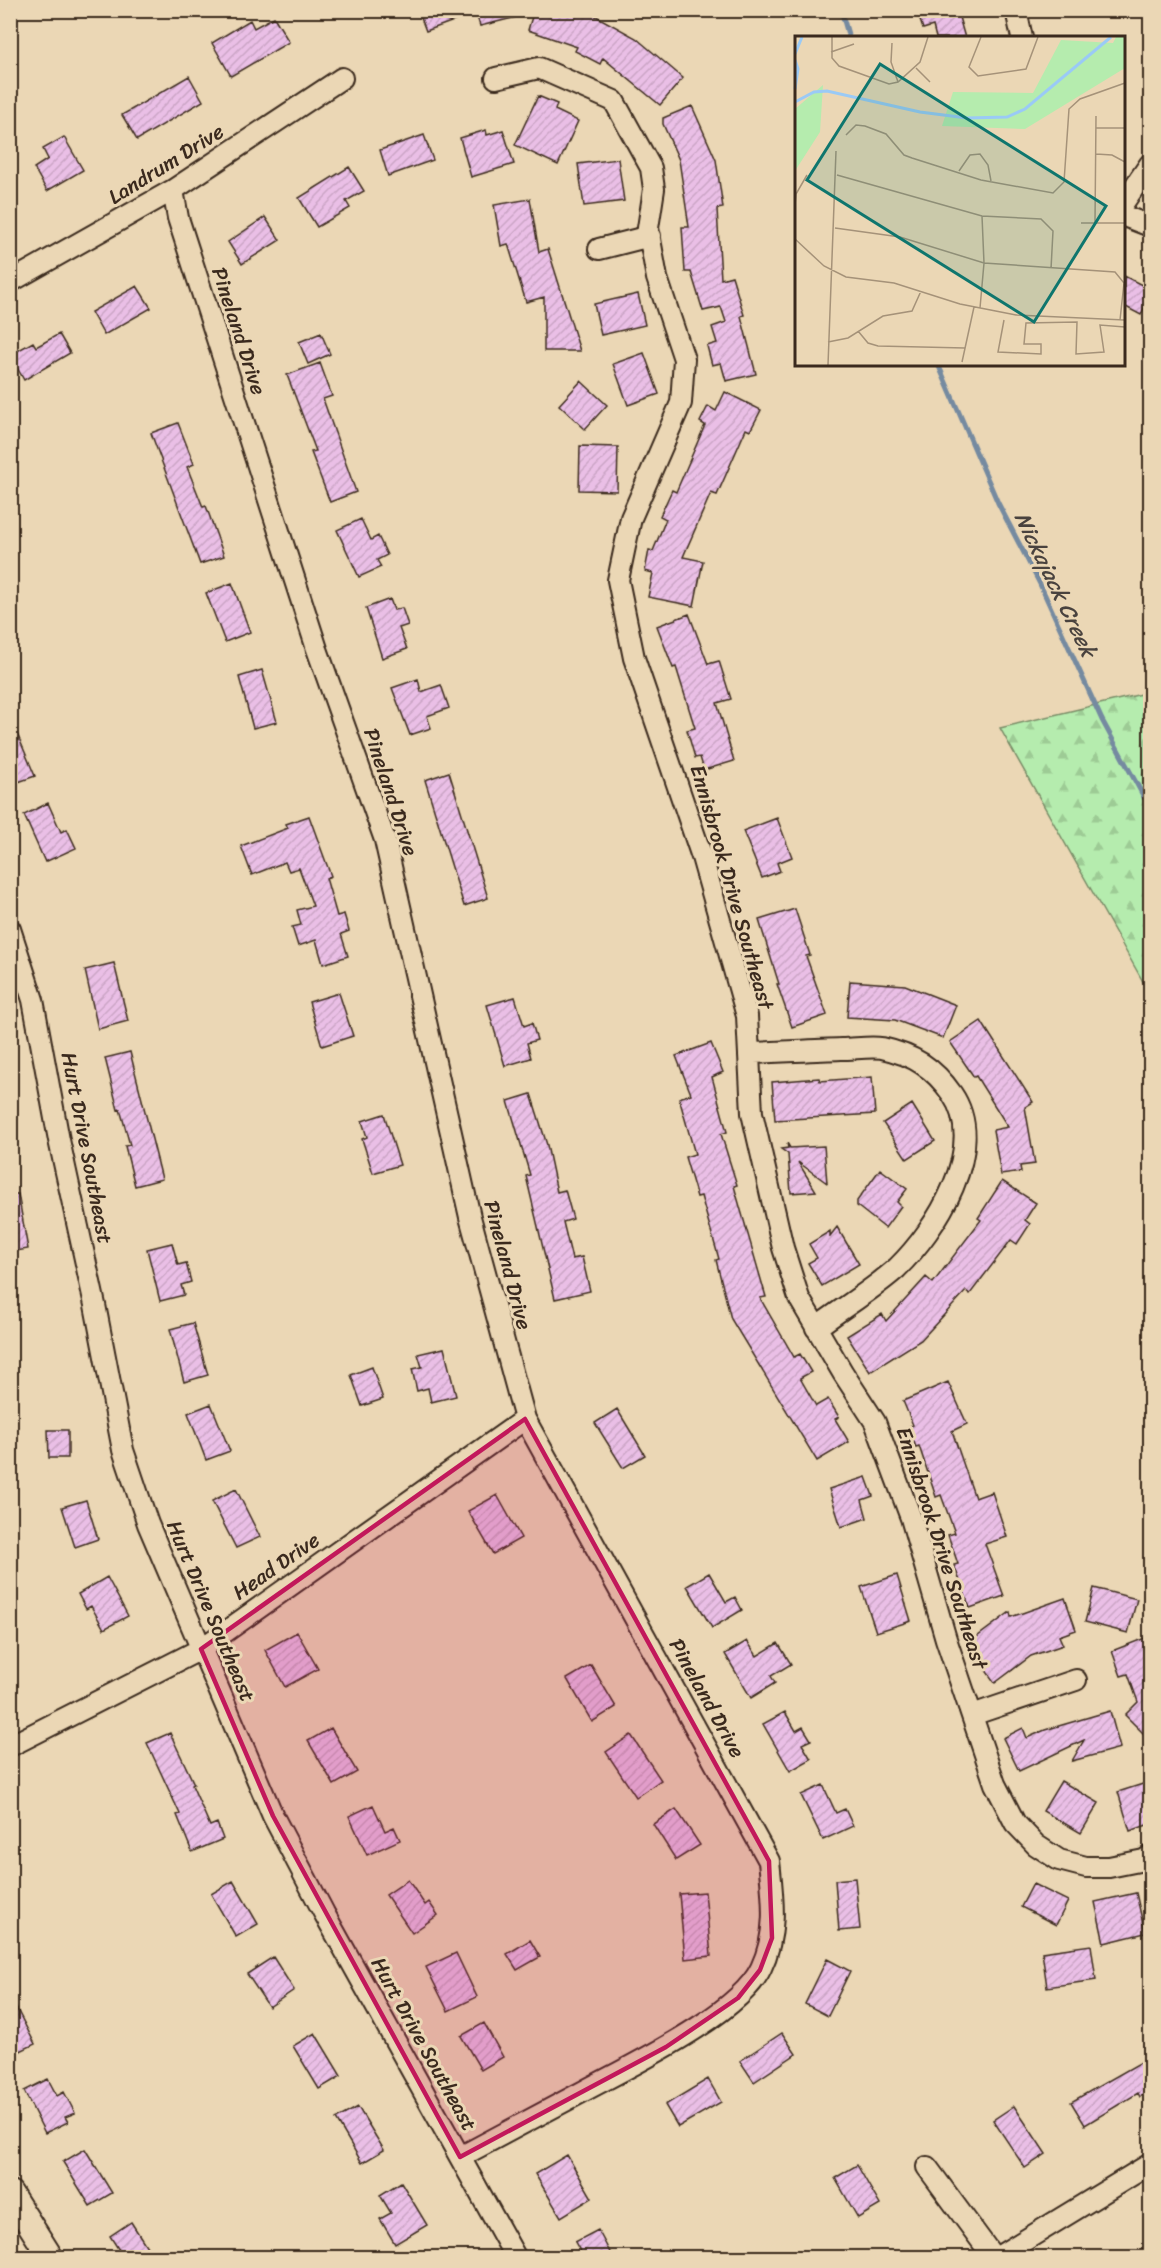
<svg xmlns="http://www.w3.org/2000/svg" width="1161" height="2268" font-family="Sriracha,sans-serif">
<defs>
<pattern id="forest-firs" width="22" height="20" patternUnits="userSpaceOnUse" patternTransform="scale(1.5)"><rect width="22" height="20" fill="#b5ecae"/><path d="M5 1l3.5 6h-7zM16 11l3.5 6h-7z" fill="#9dcb95"/></pattern>
<pattern id="building-hatch" width="6" height="6" patternUnits="userSpaceOnUse" patternTransform="scale(1.5)"><rect width="6" height="6" fill="#eabfe6"/><path d="M-1 1l2-2M0 6l6-6M5 7l2-2" fill="none" stroke="#caa4c5"/></pattern>
</defs>
<rect width="100%" height="100%" fill="#ebd7b5"/>
<filter id="ink" filterUnits="userSpaceOnUse"><feTurbulence type="fractalNoise" baseFrequency=".0167" numOctaves="2"/><feDisplacementMap in="SourceGraphic" scale="12" xChannelSelector="R" yChannelSelector="G"/><feConvolveMatrix kernelMatrix="1 2 1 2 8 2 1 2 1" color-interpolation-filters="sRGB"/></filter>
<g filter="url(#ink)">
<path fill="url(#forest-firs)" stroke="#788b66" stroke-width="1.5" d="M1150,692V994L1000,728Z"/>
<g fill="none" stroke-linecap="round" stroke-linejoin="round">
<path stroke="#748aa0" stroke-width="5" d="M841,10L849,38
M938,364L998,503L1039,582L1102,720L1145,799L1150,816"/>
</g>
<path fill="url(#building-hatch)" stroke="#3b2a1e" stroke-width="1.5" d="M418,10H521V16L480,26L476,13L426,31Z
M534,10H585L636,38L683,78L660,105L603,58L600,64L575,51L577,47L528,30Z
M930,10H957L965,38H936L933,26L923,29L918,14Z
M274,17L289,42L231,76L212,43L250,20L254,28Z
M189,76L203,101L137,140L122,115Z
M538,96L557,104L555,110L578,121L558,165L515,145Z
M692,106L716,160L723,208L717,209L721,279L732,276L744,315L741,316L756,374L726,381L721,363L712,365L707,346L717,343L712,327L726,322L721,307L703,311L691,272H685L682,227H689L679,160L663,124V118Z
M486,130L487,135L503,130L514,164L471,177L460,138Z
M424,135L433,160L388,176L380,150Z
M64,137L83,170L47,191L34,168L48,159L43,149Z
M618,159L624,201L584,206L578,164Z
M349,167L364,191L346,201L350,208L317,227L299,198Z
M530,199L539,252L548,249L580,351H544V297L526,302L508,244L501,246L494,205Z
M265,217L280,240L242,264L228,242Z
M1124,276L1150,289V294L1141,315L1124,306Z
M137,286L151,308L104,335L91,312Z
M638,294L645,325L601,335L594,304Z
M321,333L330,354L308,364L299,342Z
M59,334L70,353L24,380L10,355L33,342L36,347Z
M644,353L659,394L628,405L613,364Z
M320,363L332,396L323,399L356,492L330,502L311,452L316,451L287,375Z
M581,381L607,405L585,429L559,405Z
M725,392L761,410L750,431L746,429L717,495L711,493L683,557L703,561L694,606L648,597L653,573L645,571L649,550L653,551L666,519L660,516L672,490L676,492L705,425L700,422L708,406L716,411Z
M178,423L194,464L187,467L203,507L206,506L224,556L200,564L151,433Z
M580,446L618,447L617,491L579,490Z
M361,519L371,540L378,536L387,555L377,560L381,567L359,577L337,530Z
M232,583L250,632L225,642L206,593Z
M390,599L394,610L402,608L408,625L399,628L407,649L382,658L366,608Z
M689,614L708,664L719,661L731,699L717,703L734,761L704,770L700,757L695,758L687,730L695,728L676,667L673,668L657,626Z
M262,670L277,722L253,728L239,677Z
M418,679L421,692L441,685L449,708L427,716L431,728L410,735L392,688Z
M10,717L35,776L10,785Z
M449,772L488,898L464,906L425,780Z
M48,803L61,832L67,829L76,848L45,862L24,815Z
M309,816L331,876L326,878L337,916L344,914L349,931L341,934L348,956L323,964L316,940L298,946L292,927L301,925L297,910L313,906L299,868L289,871L285,862L252,875L241,846L288,828L286,824Z
M777,818L792,857L777,863L780,871L762,878L743,831Z
M795,909L810,955L806,956L827,1015L792,1027L777,984H779L759,920Z
M114,963L128,1021L98,1029L85,970Z
M850,981L905,985L956,1005L943,1038L895,1020L847,1017Z
M339,993L353,1036L322,1046L309,1002Z
M515,997L524,1026L532,1023L537,1040L527,1043L531,1058L505,1066L487,1005Z
M981,1021L1033,1102L1025,1107L1035,1164L1020,1166L1021,1172L1001,1175L993,1130L1008,1127L976,1076L974,1077L950,1042Z
M711,1043L723,1072L712,1077L727,1132L721,1134L737,1185L734,1186L766,1297L760,1298L794,1357L800,1354L811,1372L800,1378L816,1406L828,1399L839,1417L835,1419L849,1442L817,1461L731,1319L716,1260L719,1259L701,1196L697,1197L685,1157L695,1154L679,1098L691,1094L676,1056Z
M130,1052L162,1179L135,1186L125,1146L130,1145L120,1109L118,1110L105,1058Z
M872,1077L875,1114L775,1120L772,1082L819,1078L820,1081Z
M531,1094L547,1145L557,1192L565,1190L573,1219L563,1222L572,1259L582,1257L590,1291L555,1299L526,1176L530,1175L508,1101Z
M912,1104L935,1141L907,1159L883,1123Z
M384,1114L400,1165L373,1173L362,1139L367,1137L362,1121Z
M787,1143L790,1148L824,1146L827,1183L798,1162L816,1191L791,1193L788,1154L781,1149L788,1148Z
M880,1169L907,1189L897,1202L901,1206L885,1228L857,1206V1201Z
M1002,1181L1036,1203L1025,1220L1030,1224L1017,1244L1011,1240L970,1294L966,1291L921,1340L870,1372L847,1336L882,1314L886,1321L926,1277L933,1283L981,1220L978,1218Z
M10,1194H18L28,1249L10,1252Z
M837,1227L859,1264L822,1286L808,1263L817,1258L809,1244L830,1231V1236Z
M172,1243L178,1265L186,1263L191,1282L181,1285L184,1295L160,1301L147,1249Z
M193,1323L208,1375L184,1382L170,1329Z
M444,1348L456,1396L431,1402L428,1388L417,1391L412,1369L422,1367L418,1354Z
M372,1367L383,1399L362,1406L351,1375Z
M948,1382L967,1424L952,1431L975,1498L992,1492L1007,1537L985,1544L1004,1596L970,1608L954,1565L958,1564L948,1535L955,1533L941,1495L936,1497L919,1446L916,1447L908,1427L913,1425L903,1401Z
M211,1404L230,1451L206,1460L188,1413Z
M617,1409L645,1455L623,1468L595,1423Z
M48,1430H68V1458H49Z
M866,1477L873,1496L862,1500L867,1518L841,1527L829,1489Z
M236,1489L260,1537L236,1548L212,1501Z
M497,1495L521,1538L493,1554L468,1511Z
M86,1500L98,1539L75,1547L62,1507Z
M709,1573L726,1602L735,1597L742,1610L712,1628L687,1586Z
M897,1575L911,1621L876,1632L861,1587Z
M107,1577L128,1616L104,1629L91,1606L86,1609L78,1594Z
M1094,1588L1137,1599L1128,1633L1085,1622Z
M1065,1598L1076,1630L1059,1636L1063,1645L1031,1656L995,1683L985,1669L988,1667L969,1643L1010,1612L1011,1617Z
M297,1632L318,1669L285,1687L265,1650Z
M1150,1636V1740L1125,1715L1138,1702L1128,1674L1121,1676L1112,1651Z
M747,1641L757,1656L778,1643L791,1664L771,1676L775,1683L751,1698L725,1654Z
M591,1665L616,1707L592,1722L567,1679Z
M1110,1711L1120,1748L1072,1761L1084,1740L1019,1771L1003,1738L1023,1728L1027,1738L1045,1730Z
M785,1712L796,1731L803,1727L811,1740L802,1744L811,1759L790,1771L763,1724Z
M331,1728L357,1772L334,1785L308,1741Z
M170,1733L194,1784L192,1785L210,1826L217,1823L223,1839L192,1852L177,1815L180,1814L147,1743Z
M631,1735L661,1780L636,1797L606,1752Z
M1061,1781L1099,1803L1081,1833L1043,1811Z
M1146,1783L1150,1795V1824L1130,1831L1118,1792Z
M823,1785L836,1813L845,1809L853,1826L823,1840L801,1795Z
M373,1805L385,1831L394,1827L400,1840L367,1855L349,1816Z
M676,1809L700,1845L676,1860L653,1824Z
M855,1878L860,1929L839,1931L835,1880Z
M408,1880L425,1905L429,1902L438,1915L412,1933L386,1895Z
M233,1881L258,1924L236,1937L211,1894Z
M1033,1884L1068,1901L1056,1925L1021,1907Z
M705,1892L711,1956L685,1959L679,1894Z
M1136,1893L1145,1933L1104,1943L1095,1902Z
M530,1940L540,1957L517,1970L507,1954Z
M1091,1945L1096,1980L1047,1987L1042,1952Z
M456,1953L477,1997L448,2011L426,1967Z
M273,1957L294,1990L269,2007L247,1974Z
M827,1959L850,1971L828,2016L805,2004Z
M10,1996L35,2044L10,2056Z
M484,2023L503,2057L481,2070L461,2036Z
M315,2033L341,2076L319,2089L293,2046Z
M782,2033L796,2054L754,2082L740,2061Z
M1150,2057V2091L1140,2097L1138,2093L1085,2125L1071,2102Z
M48,2079L57,2096L64,2092L75,2113L65,2117L68,2122L45,2133L24,2091Z
M708,2079L721,2102L678,2127L665,2105Z
M1014,2106L1046,2154L1025,2168L993,2120Z
M358,2107L384,2150L362,2163L336,2119Z
M85,2149L112,2193L90,2206L63,2162Z
M567,2155L592,2198L561,2217L535,2174Z
M857,2165L880,2205L858,2218L835,2178Z
M401,2182L427,2225L395,2244L380,2219L391,2213L380,2195Z
M131,2222L154,2258H124L110,2236Z
M598,2230L613,2258H584L575,2242Z"/>
<g fill="none" stroke-linecap="round" stroke-linejoin="round">
<g stroke="#3b2a1e" stroke-width="24">
<path id="minor" d="M1016,10L1022,38
M496,78L539,68L614,101L651,168L654,189L648,228L657,278L684,359L681,403L631,518L618,580L634,658L702,857L747,1016L752,1113L783,1248L799,1298L843,1373L875,1422L911,1518L946,1639L995,1784L1015,1823L1036,1845L1059,1860L1086,1867H1109L1144,1860L1150,1856
M173,190L178,218L317,649L385,840L470,1217L525,1419L769,1861C773,1899 778,1932 761,1968C740,2014 630,2066 584,2091C543,2113 501,2135 460,2157
M1124,202L1150,164
M1124,216L1150,226
M599,249L650,236
M10,282L173,190L342,78
M10,929L33,1000L59,1140L95,1305L123,1450L148,1524L273,1816L324,1913L516,2258
M750,1053C780,1052 811,1050 841,1049C854,1049 870,1046 882,1048C914,1055 934,1068 952,1094C989,1148 936,1230 897,1268C875,1288 841,1309 816,1328
M972,1715L1076,1680
M10,1746L201,1649L525,1419
M927,2167L994,2258
M996,2258L1150,2164"/>
</g>
<g stroke="#3b2a1e" stroke-width="28">
<path id="tertiary" d="M10,2193L51,2258"/>
</g>
<use href="#minor" stroke="#ebd7b5" stroke-width="20"/>
<use href="#tertiary" stroke="#ebd7b5" stroke-width="24"/>
</g>
</g>
<path fill="#c2185b" fill-opacity="0.2" stroke="#c2185b" stroke-width="4.5" stroke-linejoin="round" d="M525,1419L769,1861L772,1938L760,1970L738,1998L666,2047L460,2157L273,1816L201,1649Z"/>
<g text-anchor="middle" stroke-width="6" stroke-linejoin="round" paint-order="stroke">
<g font-size="21" fill="#3b2a1e" stroke="#ebd7b5">
<text transform="translate(166 164) rotate(-32)" y="7">Landrum Drive</text>
<text transform="translate(239 331) rotate(72)" y="7">Pineland Drive</text>
<text transform="translate(391 792) rotate(72)" y="7">Pineland Drive</text>
<text transform="translate(732 887) rotate(74)" y="7">Ennisbrook Drive Southeast</text>
<text transform="translate(87 1148) rotate(79)" y="7">Hurt Drive Southeast</text>
<text transform="translate(508 1265) rotate(75)" y="7">Pineland Drive</text>
<text transform="translate(942 1548) rotate(72)" y="7">Ennisbrook Drive Southeast</text>
<text transform="translate(276 1566) rotate(-35)" y="7">Head Drive</text>
<text transform="translate(211 1611) rotate(67)" y="7">Hurt Drive Southeast</text>
<text transform="translate(707 1698) rotate(61)" y="7">Pineland Drive</text>
<text transform="translate(424 2044) rotate(61)" y="7">Hurt Drive Southeast</text>
</g>
<g font-size="22" font-style="italic" fill="#49423e" stroke="#ebd7b5">
<text transform="translate(1056 584) rotate(64)" y="8">Nickajack Creek</text>
</g>
</g>
<g transform="translate(795 36)">
<rect width="330" height="330" fill="#ebd7b5"/>
<path d="M321,1H330V32L230,93L147,90L158,56L238,57L266,4L318,7ZM28,49L25,96L0,135V73Z" fill="#b5ecae"/>
<path fill="none" stroke="#9acaf6" stroke-width="3" d="M0,18L7,1M0,24L3,33L0,53M0,66L19,56L32,55L125,76L172,82L212,81L230,73L316,1"/>
<path fill="none" stroke="#a59279" stroke-width="1.5" d="M37,1V22L44,30L94,48L103,46L125,26L133,1M186,1L174,31L183,40L231,33L243,1M97,7L96,26L103,46M36,16L59,8M121,32L135,46M301,92H330M51,99L61,89L70,90L91,98L109,119L117,122L186,144L258,157L269,146L274,73L285,63L330,47M301,118L317,119L330,126M164,135L175,119L185,118L193,129L196,145M42,139L187,180L246,183L258,195L256,233M0,169L1,158L12,139M300,186L301,80M286,187H330M40,192L105,201L189,227L320,236L329,247L325,284M0,203L29,230L51,241L99,247L165,268L221,279L330,284M185,272L189,227L187,180M209,284L203,316L246,318V308H229L231,287L282,286L281,318L309,316L305,289L330,291M63,295L73,307L83,310L170,312M33,306L53,302L88,280L117,275L126,255M167,326L179,271M33,329L41,115"/>
<path fill="#0f766e" fill-opacity="0.15" stroke="#0f766e" stroke-width="3" d="M85,28L311,170L239,286L12,144Z"/>
<rect width="330" height="330" fill="none" stroke="#3b2a1e" stroke-width="3"/>
</g>
<rect width="1161" height="2268" fill="none" stroke="#ebd7b5" stroke-width="36"/>
<rect x="18" y="18" width="1125" height="2232" fill="none" stroke="#3b2a1e" stroke-width="2" filter="url(#ink)"/>
</svg>
